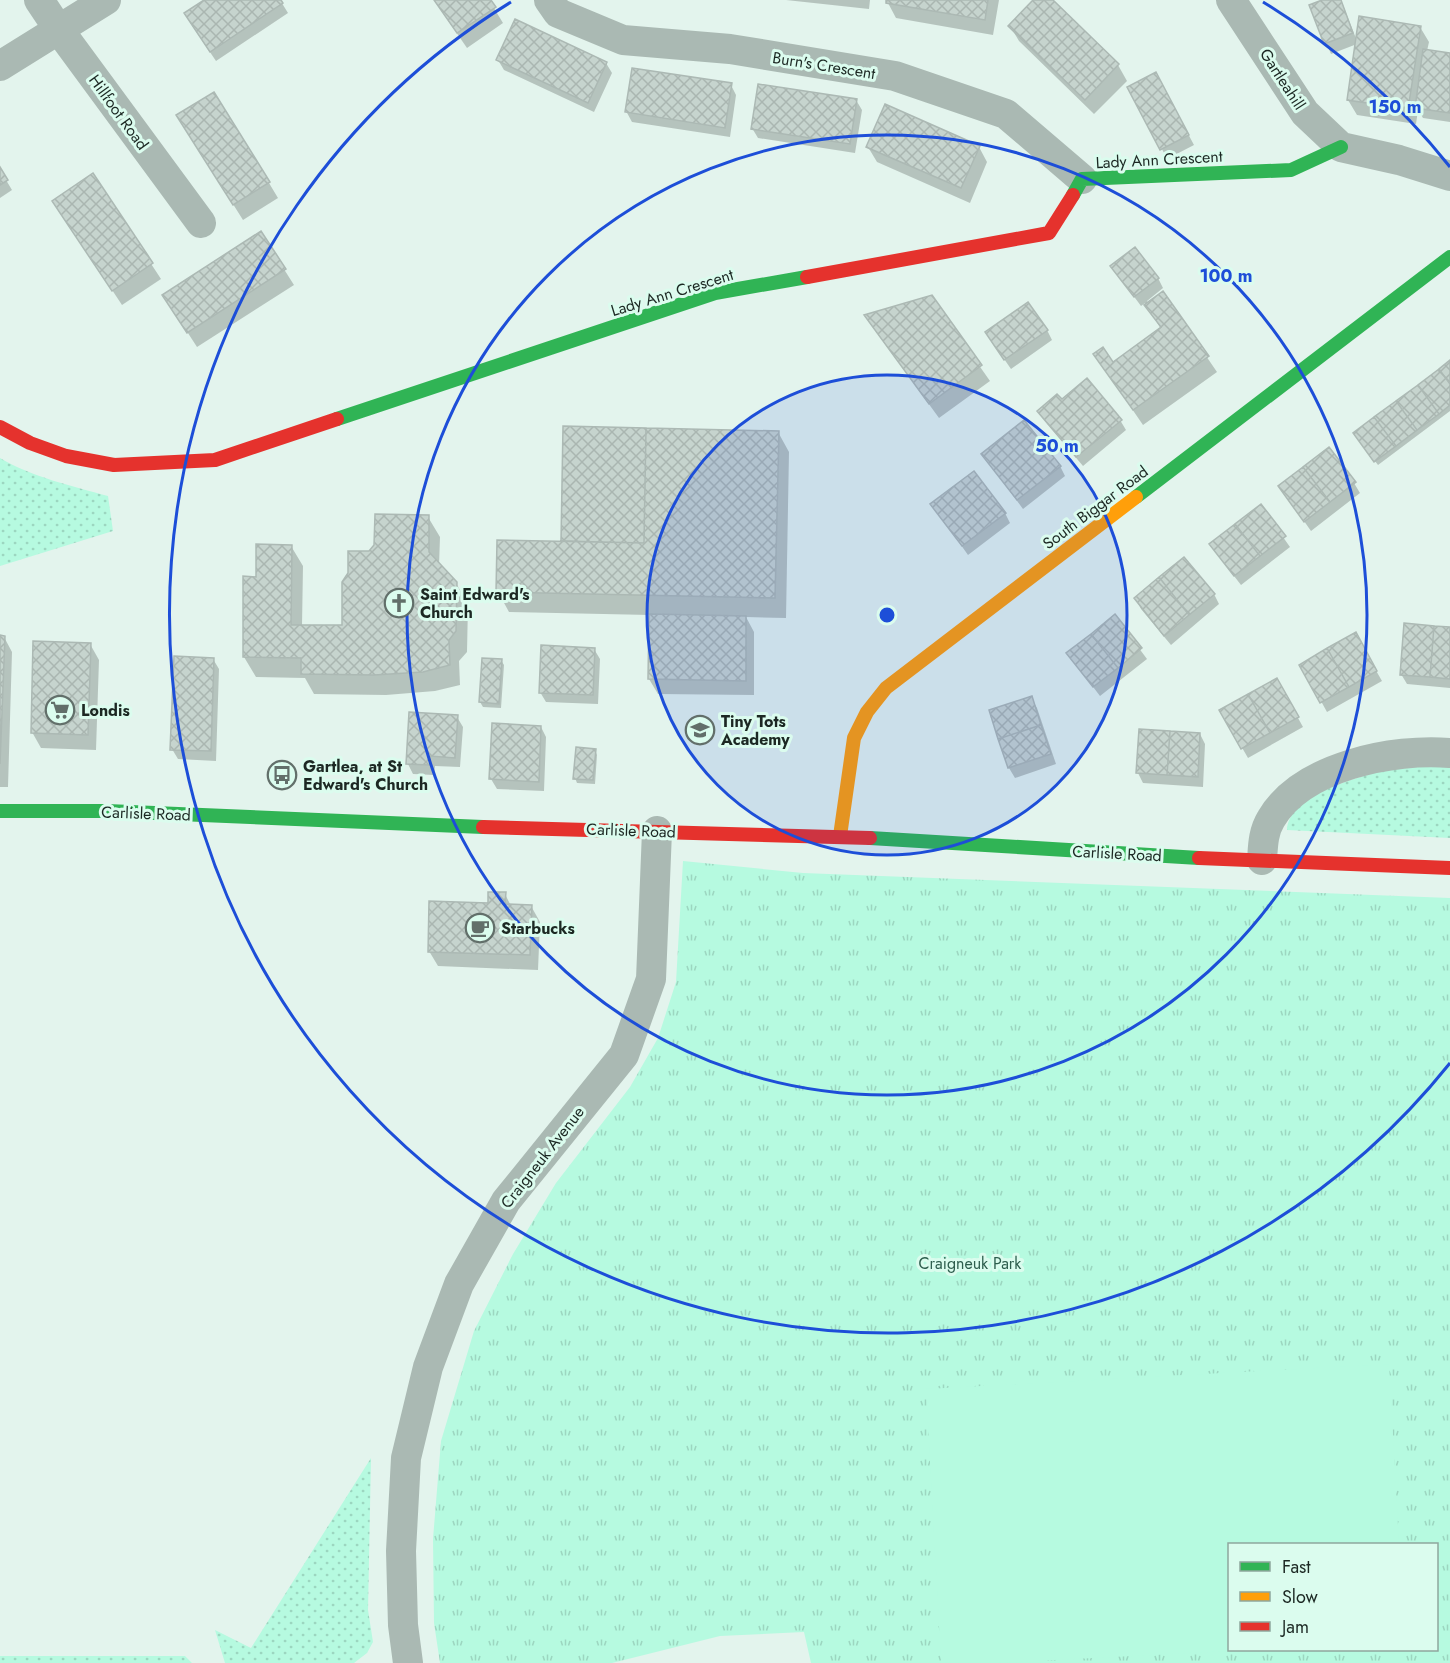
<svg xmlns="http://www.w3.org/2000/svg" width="1450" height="1663" font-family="Jost,sans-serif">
<defs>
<pattern id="grass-dots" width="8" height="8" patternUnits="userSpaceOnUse" patternTransform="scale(1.5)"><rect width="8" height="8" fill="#b6fae0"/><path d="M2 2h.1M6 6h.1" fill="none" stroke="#9cd6c0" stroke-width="1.8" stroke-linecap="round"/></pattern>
<pattern id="park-tufts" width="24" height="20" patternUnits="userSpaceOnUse" patternTransform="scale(1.5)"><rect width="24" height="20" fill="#b6fae0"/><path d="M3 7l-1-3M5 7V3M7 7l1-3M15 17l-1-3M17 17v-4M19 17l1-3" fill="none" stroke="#9cd6c0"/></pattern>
<pattern id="building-cross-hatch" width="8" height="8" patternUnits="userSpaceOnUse" patternTransform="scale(1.5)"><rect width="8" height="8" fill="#c6d4ce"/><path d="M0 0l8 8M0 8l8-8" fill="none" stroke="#aab6b1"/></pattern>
</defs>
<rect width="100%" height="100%" fill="#e3f4ed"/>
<path fill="url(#grass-dots)" d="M0,458C32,477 72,486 108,496L113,531L0,566Z
M1450,766V838L1287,830C1289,798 1341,783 1367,775C1375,772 1385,768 1394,767C1412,765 1431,766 1450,766Z
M371,1458L368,1610L373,1642L367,1653L354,1663H225L215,1630L251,1648Z
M0,1656H185L192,1663H0Z"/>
<path fill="url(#park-tufts)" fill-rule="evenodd" d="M683,861L803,873L1450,898V1663H811L804,1632L720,1636L612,1663H440L434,1623L433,1539L441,1441L474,1331L513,1254L556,1183L630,1087L658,1038L676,982ZM1230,1544H1436V1650H1230Z"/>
<path fill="#b6fae0" d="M1389,1364L1399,1544H1230V1650H1248L999,1663H941L926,1389Z"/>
<path fill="#0003" d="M206,0H280L288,13L216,61L191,24Z
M434,0H489L503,23L467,48Z
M786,0H870L869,9Z
M888,0H999L993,35L896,18L888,3Z
M1035,0H1051L1118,65L1127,81L1094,114L1019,41L1010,26Z
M1326,0H1341L1357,41L1420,27L1429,42L1427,51L1450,54V122L1423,118L1418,110L1416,124L1357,115L1348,100L1357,44L1331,54L1311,6Z
M498,60L606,63L612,73L594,112L504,70Z
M1161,83L1194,145L1167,159L1162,149Z
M731,85L736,95L730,137L632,122L626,111Z
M856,100L862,110L855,153L758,138L752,128Z
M187,131L269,183L278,198L243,220Z
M868,147H979L987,162L970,203L877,162Z
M0,170L12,190L0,198Z
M93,175L161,279L122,305L63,216Z
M261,233L294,285L197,347L173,310Z
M1112,267L1158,278L1163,288L1147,301L1148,304L1163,293L1217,372L1143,425L1095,355L1112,364L1161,329L1145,303L1141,306Z
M931,297L990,381L939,418L875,330L866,316Z
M1047,330L1052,340L1011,369L993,343Z
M1450,362V411L1378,465L1357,438Z
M1061,401L1120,420L1126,430L1083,466L1045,421L1039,411Z
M778,432L789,452L786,618L746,617L754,632V695L658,694L649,679L650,615L509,612L498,592V542L563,543L562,541Z
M983,455L1060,466L1065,476L1023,509Z
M1354,483L1360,493L1311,531L1280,487Z
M932,504L1005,513L1010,523L968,555Z
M1261,506L1290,547L1241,585L1217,554Z
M428,517L440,537L439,566L456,583L468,604L467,652L459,661L460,685L435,691L386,695L314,694L305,678L256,677L244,657L257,578L291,546L303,566L302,626L344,627L369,552L376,546Z
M1214,594L1219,604L1171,645L1141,609L1136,599Z
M1115,616L1147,659L1100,696L1068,654Z
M1450,629V688L1407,684L1401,674Z
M1355,634L1382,681L1327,712L1301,665Z
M0,637H4L12,652L8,787H0Z
M90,644L99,660L96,750L41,748L32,732Z
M594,649L600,659L598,704L546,702L540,692Z
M213,659L219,669L216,761L178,759L172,749Z
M483,659L501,660L504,665L501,708L483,707L480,702Z
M1277,680L1303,727L1248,758L1221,711Z
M1031,698L1037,708L1056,764L1015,778L1009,768L991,711Z
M457,717L463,727L460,767L435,766L434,775L413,774L408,764Z
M541,727L546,737L544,791L497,789L491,779Z
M1200,734L1205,744L1203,787L1143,783L1138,773Z
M595,750L597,755L595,784L577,783L575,778Z
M505,894L511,906H531L540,922L538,970L438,966L429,951Z"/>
<path fill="url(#building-cross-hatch)" stroke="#acb9b4" stroke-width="1.5" d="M204,0H281L283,3L210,52L184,13Z
M434,0H491L496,7L457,33Z
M886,0H988L985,20L886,3Z
M1033,0H1053L1119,64L1085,100L1008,26Z
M1322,0H1341L1353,33L1324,44L1309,5Z
M1359,16L1421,26L1408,109L1347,100Z
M515,19L607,62L588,103L496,60Z
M1423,49L1450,53V113L1415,108Z
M632,68L732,83L725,128L625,112Z
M1156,72L1189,135L1160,150L1127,87Z
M758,84L857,99L850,144L751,129Z
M214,92L270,182L233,205L176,115Z
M885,104L980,146L961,188L866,147Z
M0,167L8,180L0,185Z
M93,173L153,263L112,291L52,201Z
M261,231L286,269L187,333L162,295Z
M1135,247L1159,278L1134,297L1110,266Z
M1163,291L1209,356L1133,410L1093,354L1103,347L1113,362L1161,327L1144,305Z
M932,295L982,365L929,404L864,315Z
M1028,302L1048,330L1004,360L985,332Z
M1450,360V384L1439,369Z
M1439,369L1450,384V405L1439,414L1418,385Z
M1087,378L1122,420L1076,457L1037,411L1057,394L1062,399Z
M1418,385L1439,414L1417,430L1396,401Z
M1396,401L1417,430L1396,446L1374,417Z
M1374,417L1396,446L1374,462L1353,433Z
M1024,420L1061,466L1017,500L981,454Z
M563,426L646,428L644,543L561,541Z
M646,428L779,431L775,598L496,592L497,540L644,543Z
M1329,447L1356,482L1330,502L1303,467Z
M1303,467L1330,502L1304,522L1278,486Z
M974,471L1006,513L962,546L930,504Z
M1261,504L1286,536L1260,556L1235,524Z
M375,514L429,515V552L457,582L456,631L449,640L450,665L423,672L374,675L301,674V658L243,657V576L256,577V544L292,545L291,625H342V582L348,573V551H369L374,545Z
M1235,524L1260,556L1234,576L1209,544Z
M1184,557L1215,594L1189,615L1159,577Z
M1159,577L1189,615L1164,636L1134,598Z
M649,614L746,616V681L648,679Z
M1115,614L1142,648L1118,668L1091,634Z
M1404,623L1434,626L1430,677L1400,675Z
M1434,626L1450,627V679L1430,677Z
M1356,632L1377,671L1349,687L1327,648Z
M1091,634L1118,668L1093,687L1066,653Z
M0,635L5,636L0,764Z
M33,641L91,643L88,735L31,733Z
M541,645L595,648L593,695L539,693Z
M1327,648L1349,687L1320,703L1299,665Z
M174,656L214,658L211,751L170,750Z
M482,658L502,659L499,704L479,702Z
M1277,678L1299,717L1270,733L1248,694Z
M1248,694L1270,733L1241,749L1219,710Z
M1032,696L1041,725L998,739L989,710Z
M409,712L458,715L455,758L430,756V765L406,764Z
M492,723L541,726L539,782L489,779Z
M1041,725L1051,754L1008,768L998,739Z
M1139,729L1170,731L1167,775L1136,773Z
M1170,731L1200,733L1198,777L1167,775Z
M576,747L596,749L593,780L573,779Z
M488,892H506L505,904L532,905L530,955L428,952L429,901L488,903Z"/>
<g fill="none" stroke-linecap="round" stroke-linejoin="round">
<path stroke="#aab9b3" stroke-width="30" d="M39,0L59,30L201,223
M549,0L558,13L623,40L730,49L895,76L1006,114L1082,179
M1231,0L1305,113L1341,147L1399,160L1450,176
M0,66L106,0
M1262,860C1263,846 1263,832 1271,819C1302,766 1394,748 1450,753
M408,1663L403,1625L401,1551L406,1458L428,1367L459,1284L506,1201L624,1055L651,979L657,831"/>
<path stroke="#30b455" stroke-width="14" d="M1073,195L1082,179L1291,170L1341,147
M337,419L715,293L807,277
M1136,497L1450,257
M0,811H107L483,827
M870,838L1199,858"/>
<path stroke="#ff9f0a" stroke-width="14" d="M840,836L854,738L867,712L886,688L1136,497"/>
<path stroke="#e5322d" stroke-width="14" d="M807,277L1049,233L1073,195
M0,427L30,443L66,456L114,465L215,460L337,419
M483,827L870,838
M1199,858L1450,868"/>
</g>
<circle cx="887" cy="615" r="240" fill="#1d4ed8" fill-opacity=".12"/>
<g fill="none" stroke="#1d4ed8" stroke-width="3">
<circle cx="887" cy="615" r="240"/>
<circle cx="887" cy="615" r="480"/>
<path d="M1450 1063A719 719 0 1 1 511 2M1263 2A719 719 0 0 1 1450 167"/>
</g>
<defs>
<g id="church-ring" transform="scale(1.5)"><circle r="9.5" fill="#dbfcee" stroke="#626f6a" stroke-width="1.5"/><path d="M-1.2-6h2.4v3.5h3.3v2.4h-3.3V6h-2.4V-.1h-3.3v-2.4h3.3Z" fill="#626f6a"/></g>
<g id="supermarket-ring" transform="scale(1.5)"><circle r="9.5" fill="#dbfcee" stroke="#626f6a" stroke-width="1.5"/><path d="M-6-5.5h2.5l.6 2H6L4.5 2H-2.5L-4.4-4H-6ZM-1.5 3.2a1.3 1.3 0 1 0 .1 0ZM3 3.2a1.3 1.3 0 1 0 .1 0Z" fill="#626f6a"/></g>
<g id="school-ring" transform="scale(1.5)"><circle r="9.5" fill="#dbfcee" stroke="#626f6a" stroke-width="1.5"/><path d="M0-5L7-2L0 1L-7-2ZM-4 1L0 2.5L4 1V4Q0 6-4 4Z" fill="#626f6a"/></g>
<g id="bus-ring" transform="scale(1.5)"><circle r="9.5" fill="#dbfcee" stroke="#626f6a" stroke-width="1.5"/><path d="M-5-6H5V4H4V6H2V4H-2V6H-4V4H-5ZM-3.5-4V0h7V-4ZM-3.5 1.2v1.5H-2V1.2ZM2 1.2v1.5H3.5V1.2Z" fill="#626f6a"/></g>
<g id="cafe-ring" transform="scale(1.5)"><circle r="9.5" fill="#dbfcee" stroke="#626f6a" stroke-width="1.5"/><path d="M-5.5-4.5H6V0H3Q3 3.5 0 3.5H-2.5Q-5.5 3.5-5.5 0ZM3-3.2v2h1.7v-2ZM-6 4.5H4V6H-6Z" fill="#626f6a"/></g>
</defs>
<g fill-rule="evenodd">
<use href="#church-ring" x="399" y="603"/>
<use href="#supermarket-ring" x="60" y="710"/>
<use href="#school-ring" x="700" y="730"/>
<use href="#bus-ring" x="282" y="775"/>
<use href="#cafe-ring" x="480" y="928"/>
</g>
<g text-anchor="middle" stroke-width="6" stroke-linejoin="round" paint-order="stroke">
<g font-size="16" fill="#1c2823" stroke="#dbfcee">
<text transform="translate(824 65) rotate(9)" y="6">Burn's Crescent</text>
<text transform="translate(1283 79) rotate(57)" y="6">Gartleahill</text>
<text transform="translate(119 112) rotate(54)" y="6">Hillfoot Road</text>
<text transform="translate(1159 159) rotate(-3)" y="6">Lady Ann Crescent</text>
<text transform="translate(672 292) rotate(-17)" y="6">Lady Ann Crescent</text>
<text transform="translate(1095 507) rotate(-37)" y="6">South Biggar Road</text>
<text transform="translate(146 813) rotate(2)" y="6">Carlisle Road</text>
<text transform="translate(631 830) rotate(2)" y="6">Carlisle Road</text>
<text transform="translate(1117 853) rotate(3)" y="6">Carlisle Road</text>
<text transform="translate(542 1157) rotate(-52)" y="6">Craigneuk Avenue</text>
</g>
<g font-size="16" font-weight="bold" fill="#1c2823" stroke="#dbfcee" text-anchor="start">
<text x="420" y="600">Saint Edward's<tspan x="420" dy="18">Church</tspan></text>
<text x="81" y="716">Londis</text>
<text x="721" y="727">Tiny Tots<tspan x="721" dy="18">Academy</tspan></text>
<text x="303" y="772">Gartlea, at St<tspan x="303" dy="18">Edward's Church</tspan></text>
<text x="501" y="934">Starbucks</text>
</g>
<g font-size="16" fill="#2d5e4d" stroke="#dbfcee">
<text x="970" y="1269">Craigneuk Park</text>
</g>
</g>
<circle cx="887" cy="615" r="9" fill="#1d4ed8" stroke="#dbfcee" stroke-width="3"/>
<g font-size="18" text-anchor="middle" font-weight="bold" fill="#1d4ed8" stroke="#dbfcee" stroke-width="6" stroke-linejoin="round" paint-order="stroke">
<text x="1395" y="113">150 m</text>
<text x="1226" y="282">100 m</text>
<text x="1057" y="452">50 m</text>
</g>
<rect x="1228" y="1543" width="210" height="108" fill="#dbfcee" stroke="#8fa79d" stroke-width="1.5"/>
<rect x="1240" y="1562" width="30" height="9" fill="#30b455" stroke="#8fa79d" stroke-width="1.5"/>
<text x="1282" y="1573" font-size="18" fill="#1c2823">Fast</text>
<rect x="1240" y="1592" width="30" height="9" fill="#ff9f0a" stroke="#8fa79d" stroke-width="1.5"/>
<text x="1282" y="1603" font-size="18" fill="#1c2823">Slow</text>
<rect x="1240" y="1622" width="30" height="9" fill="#e5322d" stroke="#8fa79d" stroke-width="1.5"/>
<text x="1282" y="1633" font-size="18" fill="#1c2823">Jam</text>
</svg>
